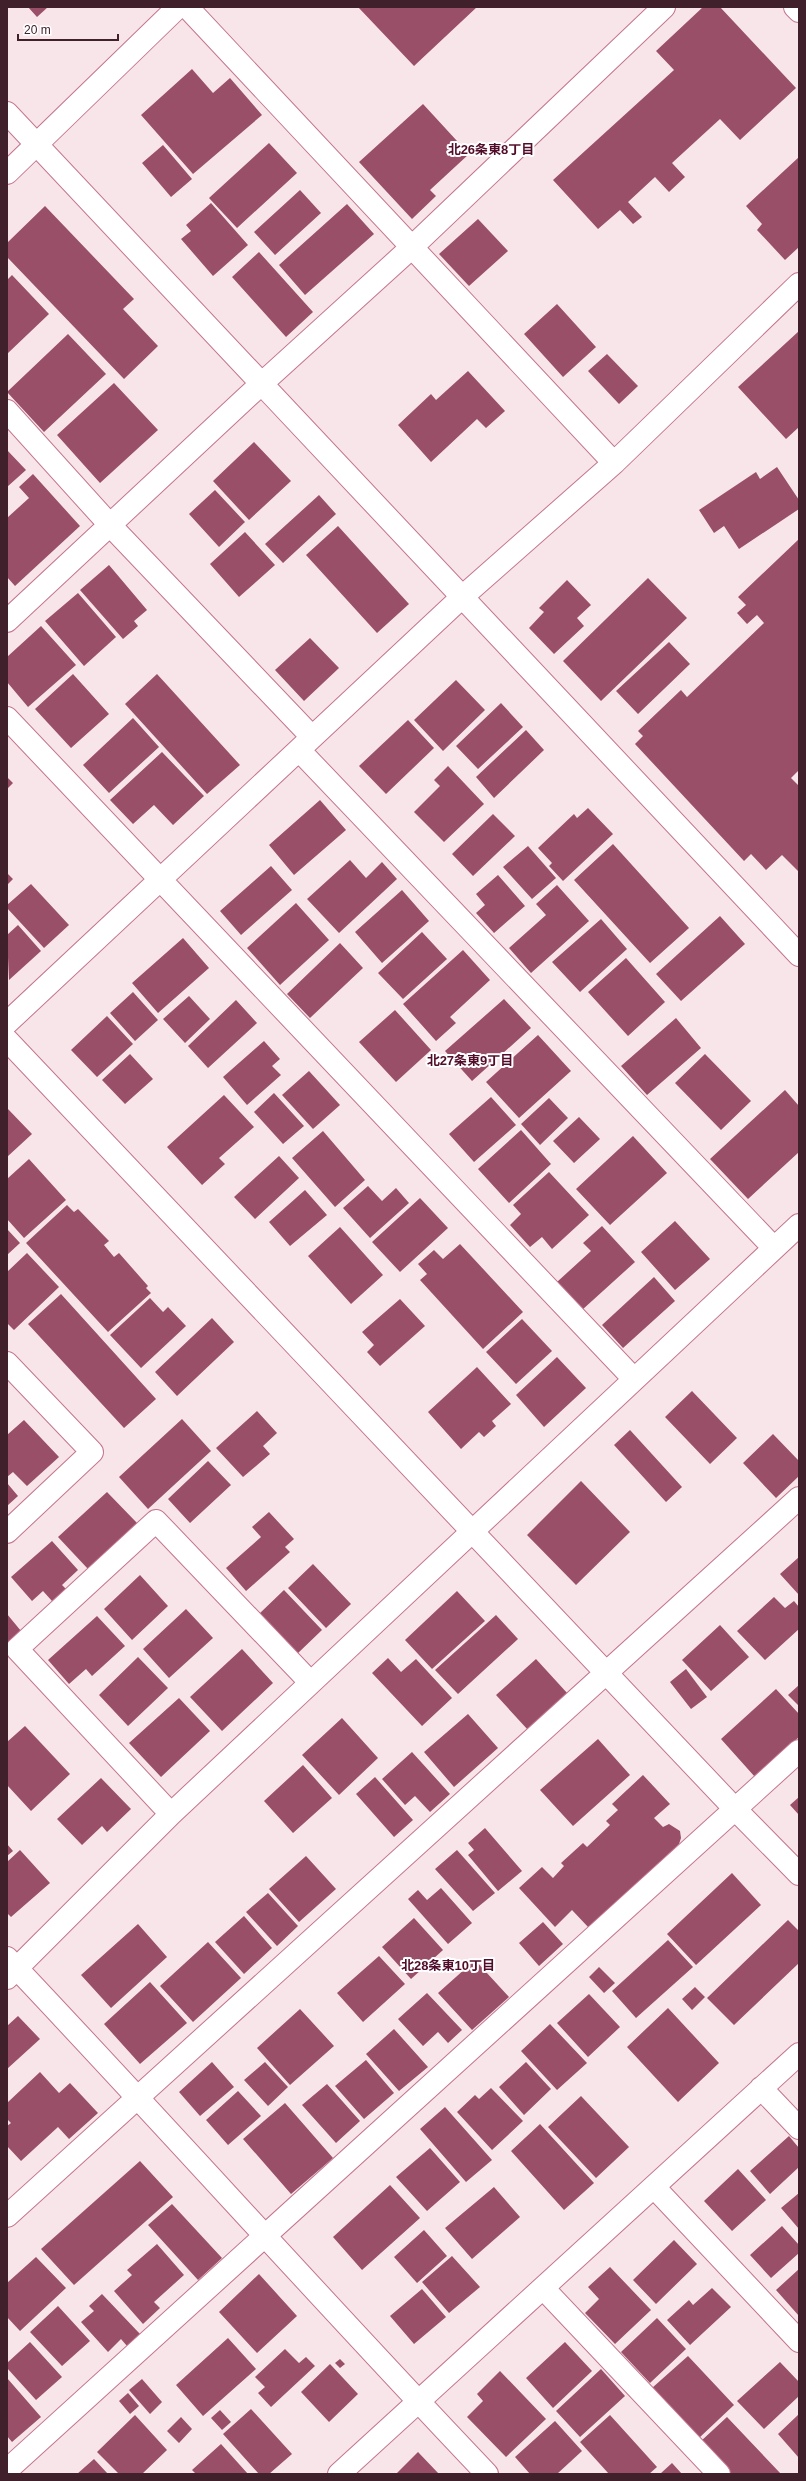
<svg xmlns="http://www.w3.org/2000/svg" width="806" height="2481" font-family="Helvetica,'Noto Sans JP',sans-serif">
<rect width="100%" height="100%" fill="#f8e5ea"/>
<path fill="#994f67" d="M28,7H48L37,17Z
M358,7H477L414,66Z
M703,7H720L796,88L740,140L720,119L672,163L685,177L669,192L655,177L628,202L642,217L633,224L620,210L598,229L553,180L674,70L656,51Z
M192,69L213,93L230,78L262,115L193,174L141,115Z
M423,104L469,154L430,190L436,196L412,219L359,162Z
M269,143L297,173L237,228L209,198Z
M163,145L192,179L171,197L142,163Z
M799,157V247L785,260L757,230L762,224L746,206Z
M300,190L321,213L275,255L254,232Z
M211,203L248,245L213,276L181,239L191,231L186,225Z
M347,204L374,234L305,295L279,265Z
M45,206L134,299L123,309L158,346L124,379L7,257V243Z
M478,219L508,251L469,286L439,254Z
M259,252L313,312L286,337L232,277Z
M12,275L49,314L7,354V280Z
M557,304L596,347L563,377L524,334Z
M799,331V427L786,439L738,387Z
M68,334L106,374L44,432L7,392Z
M607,354L638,386L619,404L588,371Z
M468,371L505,411L486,428L477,419L431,462L398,425L431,394L436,400Z
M114,383L158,430L100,483L57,435Z
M254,442L291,481L249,520L213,481Z
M7,450L26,470L7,487Z
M777,467L799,500V509L739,549L724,526L714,533L699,510L756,472L760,479Z
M33,474L80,526L15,586L7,577V518L29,498L19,487Z
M215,490L245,522L219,547L189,514Z
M319,495L336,514L283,563L265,544Z
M338,526L409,604L377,633L306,555Z
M245,532L275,565L239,597L210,564Z
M799,539V770L791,778L799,786V872L782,855L766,870L751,854L744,861L635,744L643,736L638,731L681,690L687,697L764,623L757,615L747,624L737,613L746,605L738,597Z
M109,565L147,610L134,621L138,626L123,639L80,590Z
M648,578L687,618L601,701L563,661Z
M567,580L591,605L577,618L584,626L554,654L529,628L544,612L539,608Z
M78,593L116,637L84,666L45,621Z
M41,626L76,665L28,707L7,682V657Z
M310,638L339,668L304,701L275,670Z
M669,642L690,664L638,714L616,691Z
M73,674L109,714L71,748L35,709Z
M157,674L240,765L207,794L125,704Z
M456,680L485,710L443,751L414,720Z
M501,703L523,727L478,769L456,746Z
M133,718L159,747L109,793L83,765Z
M408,720L434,748L386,794L359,766Z
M526,730L544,750L494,798L476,777Z
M162,752L204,796L173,825L154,805L133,824L110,800Z
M448,766L484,804L444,842L414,812L440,786L434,780Z
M7,777L13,783L7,789Z
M320,800L346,830L294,875L269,845Z
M588,808L613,834L563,881L549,866L552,863L538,848L574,814L577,818Z
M493,814L515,836L473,876L452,854Z
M613,844L689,928L650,963L574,880Z
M528,846L556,878L532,899L503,867Z
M350,860L366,878L382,862L397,879L339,933L307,899Z
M271,866L292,890L241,935L220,911Z
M7,873L13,879L7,885Z
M498,875L525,906L494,933L476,913L485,905L476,894Z
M31,884L69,925L44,948L7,908V905Z
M557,885L589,921L531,973L509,948L546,915L536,904Z
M402,890L429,921L382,963L355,932Z
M296,903L329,940L280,985L247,948Z
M720,916L745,944L681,1001L656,974Z
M601,919L627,949L580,992L552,962Z
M18,925L41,951L9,980L7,935Z
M422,932L447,959L403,999L378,973Z
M183,938L209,968L158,1013L132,983Z
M340,943L363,968L310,1018L287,994Z
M463,950L490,980L450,1017L456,1023L436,1041L403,1004Z
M626,958L665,1002L628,1036L588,992Z
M133,992L158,1020L135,1041L110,1013Z
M189,996L210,1019L185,1043L163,1019Z
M504,999L531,1028L472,1081L445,1051Z
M236,1000L257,1023L208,1068L188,1046Z
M395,1010L431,1050L396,1082L359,1042Z
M107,1016L133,1044L97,1077L71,1050Z
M676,1018L701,1048L647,1095L621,1066Z
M538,1035L571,1071L519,1118L486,1082Z
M264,1041L280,1059L272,1066L281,1075L247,1105L223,1077Z
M130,1054L153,1079L125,1104L102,1080Z
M705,1054L751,1101L721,1130L675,1083Z
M309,1071L340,1105L313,1129L282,1095Z
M785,1090L799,1106V1152L748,1199L710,1159Z
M274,1093L304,1126L283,1144L254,1112Z
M224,1095L254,1127L219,1158L225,1164L202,1185L167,1147Z
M491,1097L516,1125L474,1162L449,1134Z
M549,1098L568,1118L540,1145L521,1124Z
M7,1108L32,1134L7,1157Z
M579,1117L600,1139L574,1163L553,1141Z
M521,1130L551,1164L509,1203L478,1169Z
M323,1131L365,1180L335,1207L292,1158Z
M633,1136L667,1173L610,1225L576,1189Z
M279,1156L299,1178L255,1219L234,1197Z
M29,1159L66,1200L24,1238L7,1219V1179Z
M549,1172L589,1215L552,1249L542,1237L530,1247L510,1225L521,1214L513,1205Z
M368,1186L382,1201L396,1188L409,1203L370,1238L343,1208Z
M305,1190L327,1215L290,1246L269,1222Z
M420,1198L448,1228L400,1272L372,1242Z
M67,1205L74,1212L78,1209L109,1241L104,1245L114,1257L119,1253L148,1286L146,1288L151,1293L108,1332L26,1243Z
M675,1221L710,1259L675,1290L641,1252Z
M602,1226L635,1262L582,1310L557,1282L591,1251L583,1243Z
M340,1227L383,1275L351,1304L308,1256Z
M7,1229L20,1243L7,1255Z
M460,1244L523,1312L483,1349L420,1280L427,1274L418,1264L434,1250L443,1259Z
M27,1253L59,1287L14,1330L7,1323V1272Z
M654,1277L675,1301L623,1348L602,1325Z
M61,1294L156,1399L124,1428L28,1324Z
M150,1298L163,1312L168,1307L186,1326L141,1368L110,1335Z
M400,1299L425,1326L380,1366L367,1352L374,1345L362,1332Z
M212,1318L234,1342L177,1396L155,1372Z
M522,1319L552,1351L516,1384L486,1352Z
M557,1357L586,1388L544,1427L516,1395Z
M477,1367L511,1404L492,1421L496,1426L484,1437L479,1432L461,1449L428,1412Z
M692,1391L737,1438L710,1464L665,1417Z
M257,1411L277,1433L263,1446L270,1454L243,1477L216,1448Z
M182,1419L211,1451L148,1509L119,1477Z
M24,1420L59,1457L27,1486L13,1472L7,1477V1435Z
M630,1430L682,1487L666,1502L614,1445Z
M773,1434L799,1461V1476L776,1498L743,1463Z
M208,1461L231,1485L190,1523L168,1499Z
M581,1481L630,1532L576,1585L527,1535Z
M7,1483L18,1496L7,1506Z
M107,1492L137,1523L88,1569L58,1537Z
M269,1512L294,1539L285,1547L290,1552L246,1591L226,1568L261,1537L252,1527Z
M52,1541L78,1570L62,1585L66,1589L52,1601L43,1591L32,1601L11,1577Z
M799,1557V1595L780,1574Z
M313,1564L351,1604L326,1628L288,1588Z
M140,1575L168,1606L132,1640L104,1609Z
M284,1590L322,1630L297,1654L259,1614Z
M457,1591L485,1621L432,1669L405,1640Z
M774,1597L785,1608L794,1601L799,1607V1629L765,1660L737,1631Z
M186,1609L213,1638L169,1678L143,1649Z
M7,1614L21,1631L7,1643Z
M496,1615L518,1639L458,1694L435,1670Z
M97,1616L125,1646L92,1676L86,1669L69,1684L48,1660Z
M720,1625L749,1657L711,1691L682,1660Z
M242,1649L273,1683L222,1731L190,1697Z
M138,1657L168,1688L128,1726L99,1695Z
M388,1658L401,1672L416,1659L452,1698L422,1726L372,1673Z
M536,1659L568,1694L528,1730L496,1695Z
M686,1669L707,1697L691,1709L670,1682Z
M799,1685V1706L788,1695Z
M776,1689L799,1714V1737L755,1777L721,1739Z
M179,1698L210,1731L161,1777L129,1743Z
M468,1714L498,1748L454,1787L424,1752Z
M342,1718L378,1758L339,1795L302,1755Z
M25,1726L70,1774L31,1811L7,1785V1742Z
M598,1739L630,1775L573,1826L540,1790Z
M412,1752L450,1794L430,1812L415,1796L405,1805L382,1779Z
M303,1765L332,1798L293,1833L264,1801Z
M643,1775L670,1804L654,1818L663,1827L669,1824L680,1831L681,1838L679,1844L589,1928L572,1910L555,1927L519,1888L542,1867L553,1878L564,1866L561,1863L583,1843L587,1847L610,1825L606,1821L618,1810L612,1804Z
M375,1777L413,1820L394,1837L356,1794Z
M101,1778L131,1809L107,1832L102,1826L82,1845L57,1819Z
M799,1797V1815L790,1805Z
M485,1828L522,1871L498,1891L468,1855L474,1850L468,1843Z
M7,1844L13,1851L7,1856Z
M20,1850L50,1883L11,1917L7,1913V1862Z
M457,1850L495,1893L473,1911L435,1869Z
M306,1856L336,1889L299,1922L269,1889Z
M732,1873L761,1905L696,1965L667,1934Z
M441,1888L472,1923L448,1944L408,1899L418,1890L427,1900Z
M268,1893L298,1926L277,1946L246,1912Z
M244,1916L272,1948L244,1974L215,1942Z
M414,1918L443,1950L411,1979L382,1947Z
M788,1920L799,1931V1963L734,2025L707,1998Z
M543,1922L563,1944L539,1966L519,1943Z
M138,1924L167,1957L111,2008L81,1975Z
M668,1940L693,1967L636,2018L612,1991Z
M208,1942L241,1978L193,2022L160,1986Z
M379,1956L405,1984L363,2022L337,1993Z
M475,1960L509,1997L472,2030L438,1993Z
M599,1967L615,1983L604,1993L589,1977Z
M150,1982L187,2023L140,2064L104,2024Z
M695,1987L705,1997L692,2010L682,1999Z
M427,1993L462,2030L448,2043L438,2032L423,2046L398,2019Z
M589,1994L620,2027L588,2057L557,2023Z
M668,2008L719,2063L678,2102L627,2047Z
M300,2009L334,2046L290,2085L257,2048Z
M18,2016L40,2039L7,2069V2026Z
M550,2024L587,2063L557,2090L521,2051Z
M394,2029L428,2067L399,2091L366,2054Z
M366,2060L394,2093L364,2119L335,2086Z
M212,2062L234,2087L200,2116L179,2092Z
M265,2062L288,2087L268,2106L244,2080Z
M526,2062L551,2089L524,2115L499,2087Z
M40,2072L59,2093L70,2083L98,2113L69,2139L58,2127L21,2161L7,2146V2126L11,2123L7,2119V2103Z
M327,2084L360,2121L336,2143L302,2105Z
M491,2088L523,2121L492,2150L457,2112L475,2095L479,2099Z
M238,2091L261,2116L228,2145L206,2120Z
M581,2096L629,2147L596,2178L548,2127Z
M285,2103L333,2158L291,2194L243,2139Z
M445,2107L492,2160L466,2182L420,2129Z
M540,2124L594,2183L564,2210L511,2151Z
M789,2136L799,2148V2167L770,2194L750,2171Z
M430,2148L460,2182L427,2211L396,2177Z
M140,2161L173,2197L74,2285L41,2249Z
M738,2169L766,2200L732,2231L704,2201Z
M390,2185L420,2218L362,2270L333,2237Z
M494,2187L520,2217L472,2259L445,2228Z
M799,2193V2229L781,2208Z
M172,2204L222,2258L198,2280L148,2225Z
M782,2226L799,2245V2253L771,2278L750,2255Z
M424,2230L447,2256L417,2283L394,2257Z
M674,2240L697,2264L656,2304L633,2280Z
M157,2244L184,2275L154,2302L160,2308L143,2324L114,2291L132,2275L127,2270Z
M452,2256L480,2287L449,2313L422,2282Z
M36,2257L66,2288L20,2331L7,2317V2283Z
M610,2267L651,2310L615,2344L585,2313L599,2299L588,2287Z
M799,2269V2316L776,2290Z
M259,2274L297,2316L257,2353L219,2312Z
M712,2288L731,2307L690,2345L667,2320L689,2300L693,2305Z
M422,2289L446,2317L414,2344L390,2316Z
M102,2294L140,2334L127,2346L121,2339L108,2352L81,2322L94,2311L89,2306Z
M58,2306L90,2341L62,2366L30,2332Z
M657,2318L686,2349L650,2383L621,2352Z
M228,2338L256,2369L203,2416L176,2385Z
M30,2342L62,2377L36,2400L7,2368V2363Z
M565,2342L592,2371L553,2408L526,2378Z
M285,2349L299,2363L306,2357L315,2366L271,2407L258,2393L265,2387L255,2377Z
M688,2356L734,2405L699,2438L652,2388Z
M340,2359L345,2364L340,2368L335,2363Z
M780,2362L799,2382V2396L764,2429L737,2401Z
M330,2364L358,2394L329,2422L301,2392Z
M601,2369L625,2396L580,2437L556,2411Z
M500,2371L546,2419L506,2457L467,2417L483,2401L477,2394Z
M7,2378L41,2417L12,2442L7,2436Z
M142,2379L162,2402L150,2414L129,2390Z
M128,2393L139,2406L130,2414L119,2401Z
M251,2409L292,2454L269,2474H259L223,2434Z
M220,2410L231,2422L222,2430L211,2418Z
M799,2414V2458L778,2434Z
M135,2415L167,2450L142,2474H119L97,2452Z
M610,2415L657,2467L649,2474H609L580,2442Z
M181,2417L192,2429L179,2443L167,2431Z
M727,2417L781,2474H730L700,2442Z
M555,2421L582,2451L557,2474H530L515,2457Z
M221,2444L248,2474H196L192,2470Z
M418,2452L439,2474H396Z
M94,2459L108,2474H77Z
M672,2463L682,2474H660Z"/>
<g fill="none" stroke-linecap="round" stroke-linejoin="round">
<g stroke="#c4758e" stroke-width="24">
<path id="minor" d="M187,7L614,463
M7,113L799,955
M7,411L109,524L312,737
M7,621L247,397L411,248L664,7
M7,718L633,1378
M299,750L774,1248
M7,1023L461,598L614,463L799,284
M7,1040L735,1809L799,1874
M7,1363L92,1452L7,1532
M171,1814L17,1649L156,1521L310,1682
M7,1958C169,2129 325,2304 487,2474
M7,1978L171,1814L799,1225
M761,2088L799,2128
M654,2187L799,2341
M7,2216L799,1498
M543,2288L719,2474
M7,2470L799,1751
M339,2474L799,2054"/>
</g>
<g stroke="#c4758e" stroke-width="24">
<path id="tertiary" d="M7,173L178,7"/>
</g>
<g stroke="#c4758e" stroke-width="24">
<path id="primary" d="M795,7L799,11"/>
</g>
<use href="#minor" stroke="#fff" stroke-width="22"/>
<use href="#tertiary" stroke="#fff" stroke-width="22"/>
<use href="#primary" stroke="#fff" stroke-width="22"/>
</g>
<g text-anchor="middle" stroke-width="4" stroke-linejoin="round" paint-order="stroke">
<g font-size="13" font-weight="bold" fill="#510c2a" stroke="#fff">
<text x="491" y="154">北26条東8丁目</text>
<text x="470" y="1065">北27条東9丁目</text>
<text x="448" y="1970">北28条東10丁目</text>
</g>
</g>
<rect width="806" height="2481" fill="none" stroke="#40202b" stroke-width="16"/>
<path d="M18 34v6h100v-6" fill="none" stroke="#40202b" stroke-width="2"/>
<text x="24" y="34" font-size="12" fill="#40202b" stroke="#ffffff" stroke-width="3" paint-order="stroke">20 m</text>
</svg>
